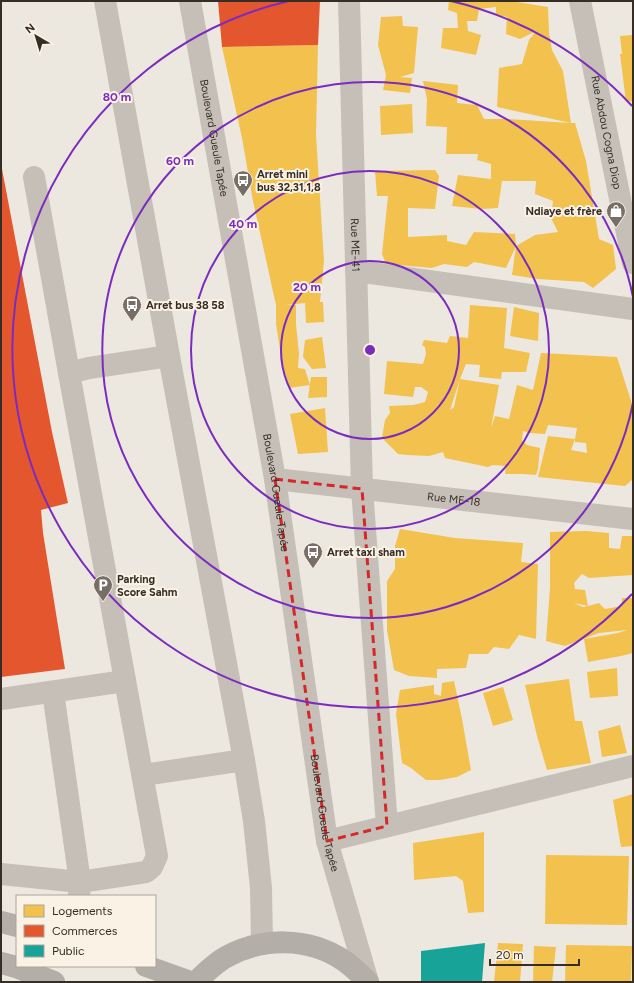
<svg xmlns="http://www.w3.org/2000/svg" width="634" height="983" font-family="Figtree,sans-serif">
<rect width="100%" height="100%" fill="#ece8df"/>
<path fill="#f2c14e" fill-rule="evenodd" d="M449,1H511L548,7L549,33L552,50L563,71L571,123H575L586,161L599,239L613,245L616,269L593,288L584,282L538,279L512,275L516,246L535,235L558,232L551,218L553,201L535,194L536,181H502L498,208L481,209L452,206L458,175L491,179V164L477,160L478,154H446L447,127L426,126L427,99L423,81L458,85L457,103L477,105L484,119H508L571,123L497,107L499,68L522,64L529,40L536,31L520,39L506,34L507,17L496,15V7L479,9L477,21H467L468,31L481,35L476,55L441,48L443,28H458L457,13L448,10Z
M402,16L403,26L418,27L414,73L400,77L412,78L410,93L383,90L386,75L378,45L381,17Z
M633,35V101L626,102L620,54H622L620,36Z
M318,45L316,135L324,261L320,302H323L324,322L306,323L305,303L285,305H296V324L299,354L298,368L305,369L310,385L289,388L284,369L281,356L276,324V305L253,201L242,138L222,47Z
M412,104L413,133L381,135L380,106Z
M435,170L439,176L435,209L408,208V237L447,235V241L466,245L474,232L515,234L516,246L506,268L474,262L467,267L444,264L432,268L386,264L382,254L388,196H377L375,171Z
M470,305L507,308L504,348L530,353L526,372H502L501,379L479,377L480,365L466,364L460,379L499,385L491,428L495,416L509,419L517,385L533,390L541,353L617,357L633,407V479L625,486L538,477L548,436L575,439L577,428L548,425L545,434L530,433L523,431L522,441L527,445L540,448L538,469L536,475L523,474H505L506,466L493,465L488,467L445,458L443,452L429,456L407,455L398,454L382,438L385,420L390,413L389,406L413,405L425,402L428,392L421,387H415L413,397L384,394L387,361L423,364L426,354L425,347L422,345L424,340L447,343L450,336L468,338ZM460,379L454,407L450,410ZM575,439V442L586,443L587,453L571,450Z
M514,307L539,313L538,341L510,336Z
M322,337L326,368L312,369L303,357L305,340Z
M311,377H327V397L308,398Z
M325,408L328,452L298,454L290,414Z
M400,529L455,538L523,543L521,562L538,564L536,639L519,635L509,649L494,647L488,654H469L466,668L437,669V678L409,676L394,670L387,630V581L395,569V546Z
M586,531L609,533V548L620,549L622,536H633V575L589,578L582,574L574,583L575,589L585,590L588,606L599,603L605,609L622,606V598H633V653L621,656L588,662L584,639L618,633L627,630L599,633L565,646L546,641L550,588V532ZM574,603L588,606L583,607Z
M617,668L618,696L590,698L587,672Z
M569,679L575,721H582L591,763L547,770L537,736L525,685Z
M454,681L462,719L471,770L457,777L440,780H426L411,768L402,763L396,714L400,690L434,685V694L441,696L442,683Z
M503,687L513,720L493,726L483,693Z
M620,725L627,753L602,757L598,731Z
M633,794V846L621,847L613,800Z
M484,832V912L468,913L463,881L456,876L414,880L413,843Z
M546,855L629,856L627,925L545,924Z
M498,943L523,944L520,982H494Z
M566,945L632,946L631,982H565Z
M534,946L556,947L552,982H533Z"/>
<path fill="#e4572e" d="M218,1H320L318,45L222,47Z
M1,169H2L52,432L68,503L41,510L43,533L65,669L1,677Z"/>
<path fill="#17a398" d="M485,943L482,982H421V951Z"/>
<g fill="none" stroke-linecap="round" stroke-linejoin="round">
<g stroke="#c5bfb7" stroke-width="22">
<path d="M105,1L169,356L244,760L254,821L261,888L262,944"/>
<path id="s1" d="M190,1L275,479L327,841L368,982"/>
<path id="s2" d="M349,1L362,489L387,826"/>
<path id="s3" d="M580,1L633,263"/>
<path d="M34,177L69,373"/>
<path d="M356,271L633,309"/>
<path id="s4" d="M275,479L633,519"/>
<path d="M1,699L125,681"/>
<path d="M143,775L244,760"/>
<path d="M327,841L633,766"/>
<path d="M1,874L80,882L53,692"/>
<path d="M79,896L80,882L146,872L152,867L157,856L69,373L89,368L169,356"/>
</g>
<path stroke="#b3aea7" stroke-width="22" d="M1,922L17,926
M1,963L16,967L54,982
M146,966L191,982
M196,982C205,973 215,963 226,957C262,937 308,937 343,960C352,966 360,974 368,982"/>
</g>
<path fill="none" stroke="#d62828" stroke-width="3" stroke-dasharray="8 5" stroke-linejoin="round" d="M275,479L362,489L387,826L327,841Z"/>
<g fill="none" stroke="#7b2cbf" stroke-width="2">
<circle cx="370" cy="350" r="89"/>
<circle cx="370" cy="350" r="179"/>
<path d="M633 403A268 268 0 1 1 633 297"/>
<path d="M632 594A358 358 0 1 1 289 1M451 1A358 358 0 0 1 632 106"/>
</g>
<defs>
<g id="bus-pin" transform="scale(1)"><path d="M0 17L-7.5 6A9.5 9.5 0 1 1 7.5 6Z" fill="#766e67" stroke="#faf3e5"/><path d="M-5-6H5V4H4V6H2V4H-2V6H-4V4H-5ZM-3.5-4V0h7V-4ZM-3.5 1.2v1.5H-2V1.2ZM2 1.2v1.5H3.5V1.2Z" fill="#fff"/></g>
<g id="shop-pin" transform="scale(1)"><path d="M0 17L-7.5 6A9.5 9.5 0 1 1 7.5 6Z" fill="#766e67" stroke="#faf3e5"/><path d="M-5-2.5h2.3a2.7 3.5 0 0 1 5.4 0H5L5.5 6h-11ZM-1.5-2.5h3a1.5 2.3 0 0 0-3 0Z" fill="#fff"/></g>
<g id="parking-pin" transform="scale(1)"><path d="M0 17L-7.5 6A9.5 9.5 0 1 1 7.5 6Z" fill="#766e67" stroke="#faf3e5"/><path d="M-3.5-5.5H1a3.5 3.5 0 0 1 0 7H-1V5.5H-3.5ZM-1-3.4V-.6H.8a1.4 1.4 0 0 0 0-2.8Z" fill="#fff"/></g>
</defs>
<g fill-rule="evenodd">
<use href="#bus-pin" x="243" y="180"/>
<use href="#shop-pin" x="616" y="211"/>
<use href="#bus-pin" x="132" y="305"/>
<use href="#bus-pin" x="313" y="552"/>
<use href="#parking-pin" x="103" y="585"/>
</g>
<g text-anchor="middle" stroke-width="4" stroke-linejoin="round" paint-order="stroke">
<g font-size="11" fill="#362d26" stroke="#faf3e5">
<text dy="4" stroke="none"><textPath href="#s3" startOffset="134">Rue Abdou Cogna Diop</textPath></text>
<text dy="4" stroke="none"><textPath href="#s1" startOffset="139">Boulevard Gueule Tapée</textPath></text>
<text dy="4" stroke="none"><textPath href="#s2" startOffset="244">Rue ME-41</textPath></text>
<text dy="4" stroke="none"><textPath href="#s1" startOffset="499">Boulevard Gueule Tapée</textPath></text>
<text dy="4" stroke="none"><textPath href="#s4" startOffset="180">Rue ME-18</textPath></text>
<text dy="4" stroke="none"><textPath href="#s1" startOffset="823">Boulevard Gueule Tapée</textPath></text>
</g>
<g font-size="11" font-weight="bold" fill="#362d26" stroke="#faf3e5" text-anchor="start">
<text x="257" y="178">Arret mini<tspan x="257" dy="13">bus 32,31,1,8</tspan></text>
<text x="602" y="215" text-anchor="end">Ndiaye et frère</text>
<text x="146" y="309">Arret bus 38 58</text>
<text x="327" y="556">Arret taxi sham</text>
<text x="117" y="583">Parking<tspan x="117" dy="13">Score Sahm</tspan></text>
</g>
</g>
<circle cx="370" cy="350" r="6" fill="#7b2cbf" stroke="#faf3e5" stroke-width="2"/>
<g font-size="12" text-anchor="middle" font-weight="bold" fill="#7b2cbf" stroke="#faf3e5" stroke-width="4" stroke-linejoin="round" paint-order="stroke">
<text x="117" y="101">80 m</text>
<text x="180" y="165">60 m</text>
<text x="243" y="228">40 m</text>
<text x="307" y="291">20 m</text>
</g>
<rect width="634" height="983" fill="none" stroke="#362d26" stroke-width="4"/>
<rect x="16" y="895" width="140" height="72" fill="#faf3e5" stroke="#aca499"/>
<rect x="24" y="905" width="20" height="12" fill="#f2c14e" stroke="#aca499"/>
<text x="52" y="915" font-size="12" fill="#362d26">Logements</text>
<rect x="24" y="925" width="20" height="12" fill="#e4572e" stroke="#aca499"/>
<text x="52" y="935" font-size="12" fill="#362d26">Commerces</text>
<rect x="24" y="945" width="20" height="12" fill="#17a398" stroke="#aca499"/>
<text x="52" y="955" font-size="12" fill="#362d26">Public</text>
<g transform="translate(36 36) rotate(322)" stroke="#faf3e5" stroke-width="3" paint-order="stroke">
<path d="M0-3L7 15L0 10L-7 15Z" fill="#362d26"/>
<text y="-6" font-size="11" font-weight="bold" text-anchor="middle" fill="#362d26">N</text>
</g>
<path d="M490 959v6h89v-6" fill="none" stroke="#362d26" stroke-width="2"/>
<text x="496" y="959" font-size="12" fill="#362d26" stroke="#faf3e5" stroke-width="3" paint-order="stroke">20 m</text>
</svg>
